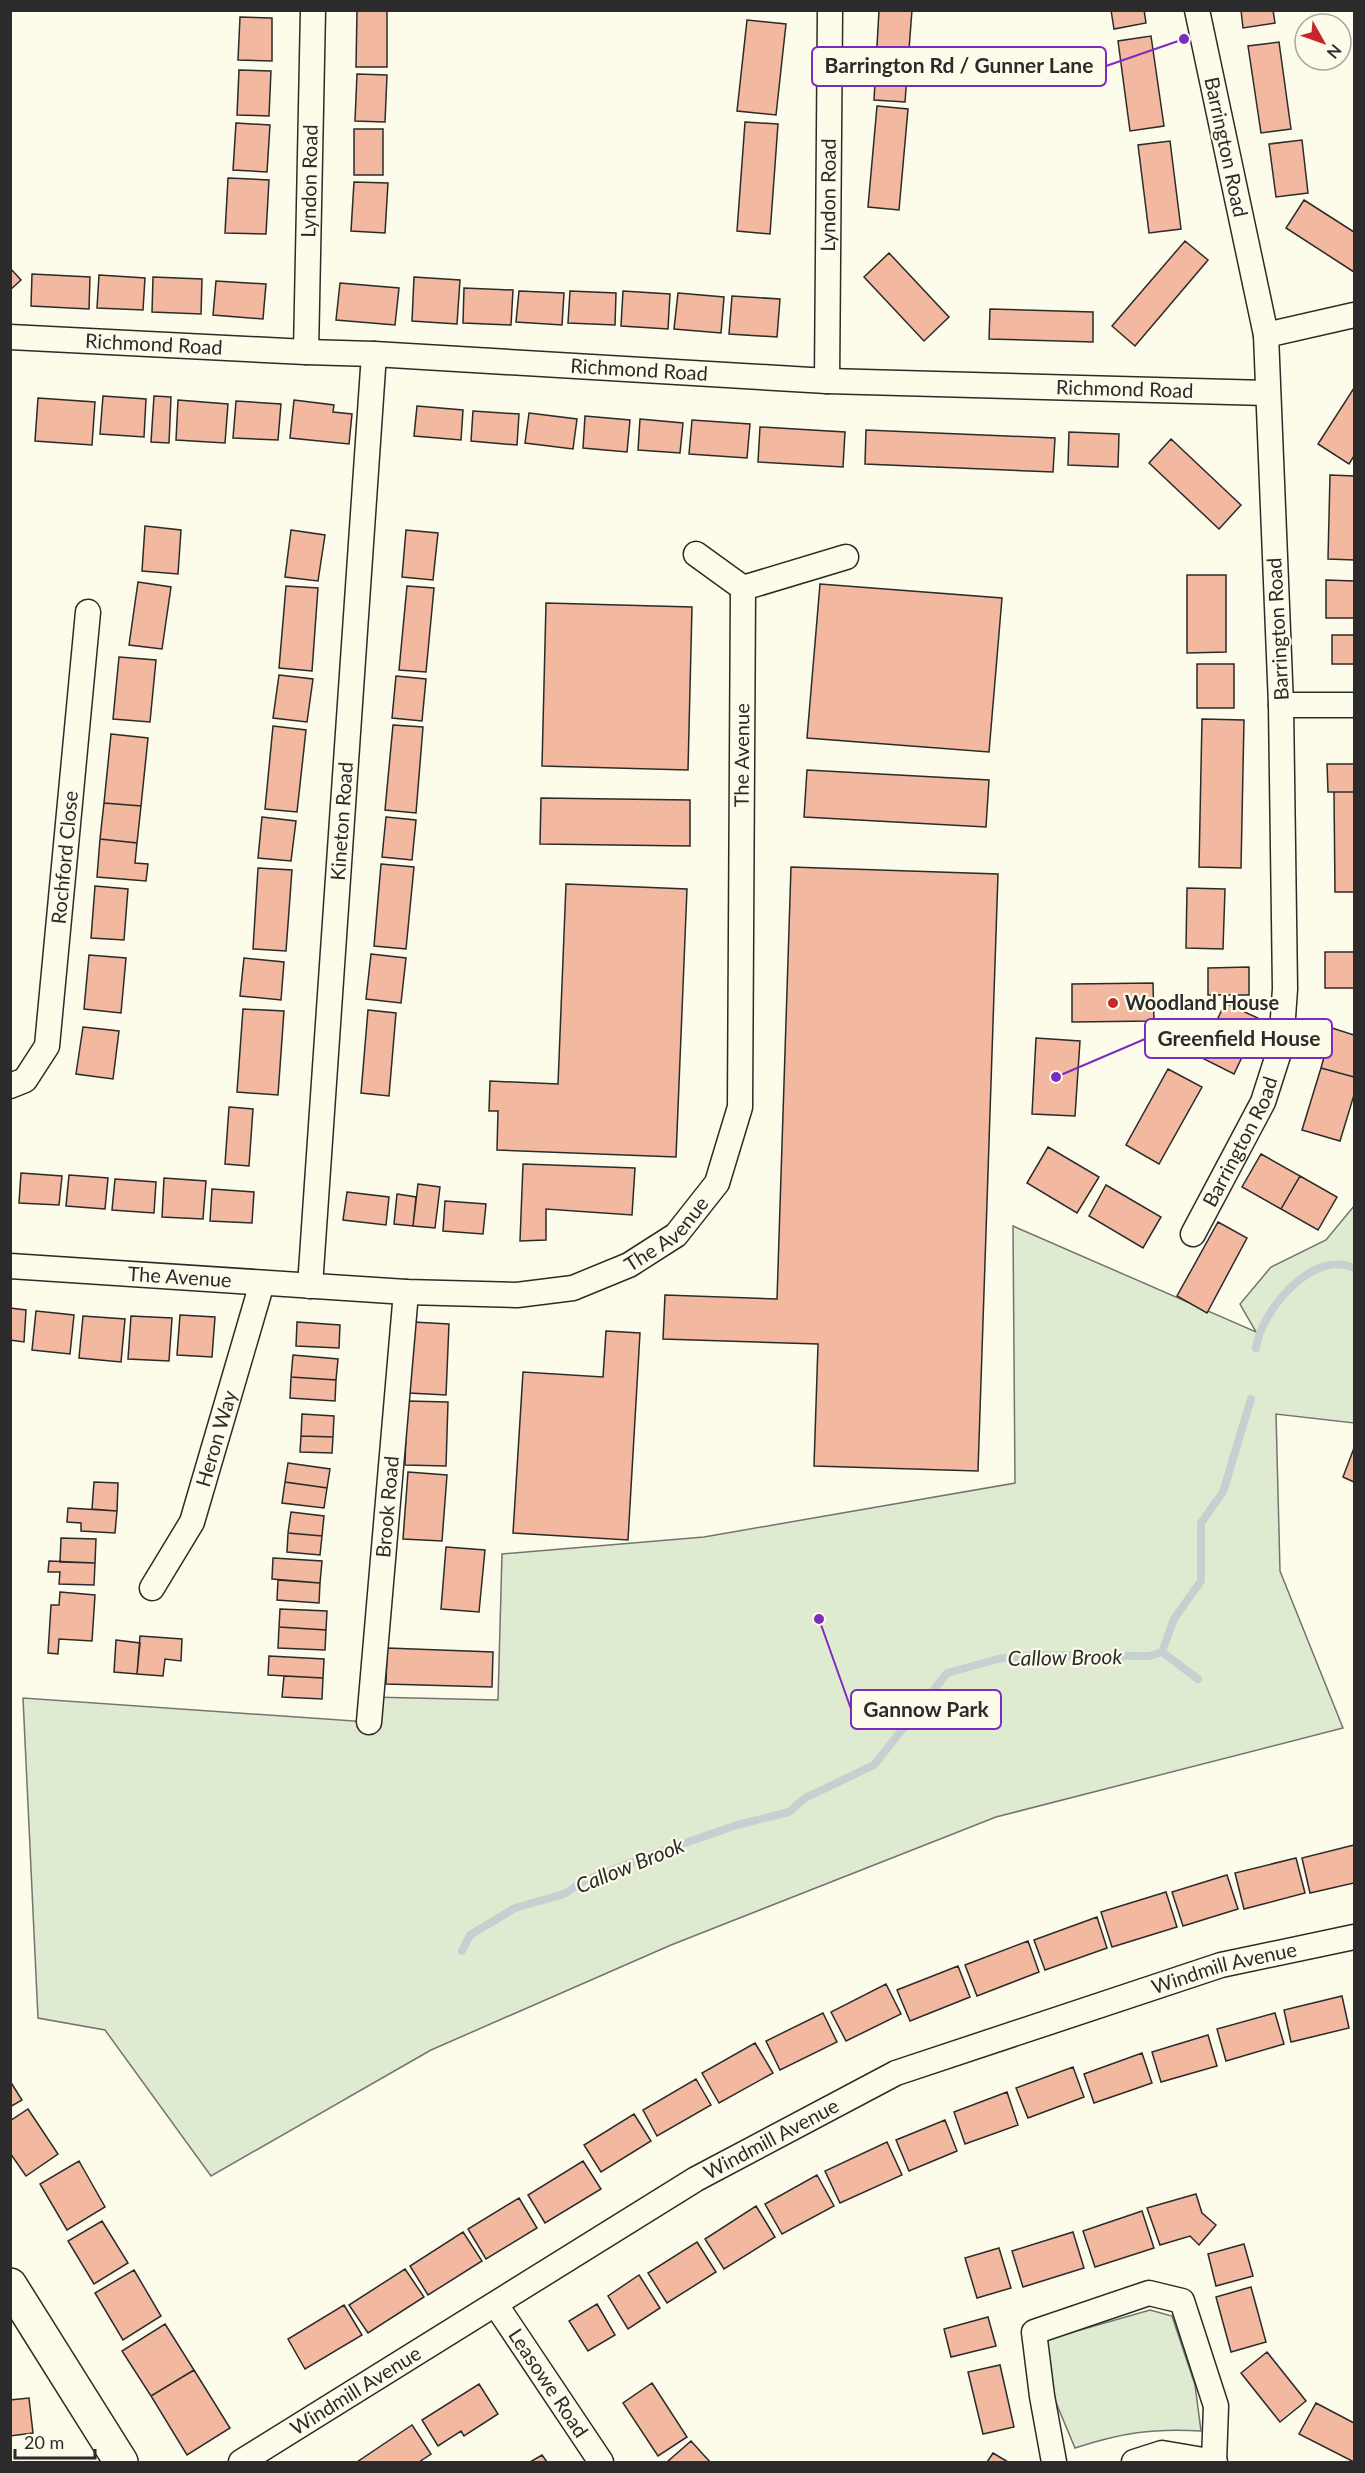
<svg xmlns="http://www.w3.org/2000/svg" width="1365" height="2473" font-family="Lato,sans-serif">
<rect width="100%" height="100%" fill="#fdfbea"/>
<path fill="#deebd1" stroke="#74746e" stroke-width="1.5" d="M1354,1206V1423L1276,1414L1280,1571L1343,1728L996,1817L671,1945L431,2050L211,2176L105,2030L38,2018L23,1698L368,1722L371,1697L498,1700L502,1554L704,1537L1015,1483L1013,1226L1256,1332L1240,1304L1271,1267L1326,1240Z
M1150,2310L1172,2316L1195,2385L1201,2431C1152,2428 1121,2433 1075,2448L1052,2393L1045,2340Z"/>
<g fill="none" stroke-linecap="round" stroke-linejoin="round">
<path stroke="#c7d0d0" stroke-width="8" d="M1256,1348C1261,1311 1313,1248 1354,1268
M1162,1652L1198,1679
M462,1951L470,1935L515,1908L564,1894L586,1880L659,1852L737,1825L789,1812L805,1798L874,1765L947,1673L998,1659L1036,1655L1149,1656L1162,1652L1174,1619L1201,1581V1523L1223,1492L1251,1399"/>
</g>
<path fill="#f2b8a0" stroke="#2b2b2b" stroke-width="1.5" d="M357,10H387V67H356Z
M879,10H912L905,102L874,100Z
M1111,10H1144L1146,23L1114,29Z
M1241,10H1273L1275,23L1243,28Z
M240,17L272,18V61L238,60Z
M747,20L786,24L776,115L737,111Z
M1151,36L1164,126L1130,131L1118,41Z
M1279,42L1291,129L1261,133L1248,46Z
M239,70L271,71L269,116L237,115Z
M357,74L387,75L385,122L355,121Z
M877,106L908,109L899,210L868,207Z
M745,122L778,124L770,234L737,231Z
M236,123L270,125L267,172L233,170Z
M354,129H383V175H354Z
M1302,140L1308,193L1276,197L1269,144Z
M1170,141L1181,229L1149,233L1138,145Z
M228,178L269,180L266,234L225,233Z
M354,182L388,183L385,233L351,231Z
M1304,200L1354,232V272L1286,228Z
M1185,241L1208,260L1135,346L1112,326Z
M889,253L949,317L924,341L864,277Z
M10,268L21,280L10,290Z
M32,274L90,277L89,309L31,306Z
M99,275L145,278L143,310L97,308Z
M153,277L202,279L201,314L152,312Z
M414,277L460,280L457,324L412,321Z
M216,281L266,284L263,319L213,315Z
M340,283L399,288L395,325L336,320Z
M464,288L513,290L511,325L463,323Z
M519,291L564,293L562,325L516,322Z
M570,291L616,293L615,325L568,323Z
M623,291L670,294L668,329L621,326Z
M678,293L724,297L721,333L674,329Z
M732,296L780,299L777,337L729,334Z
M990,309L1093,312V342L989,339Z
M1354,388V456L1349,464L1318,444Z
M103,396L146,399L144,437L100,434Z
M154,396L171,397L169,443L151,442Z
M38,398L95,402L92,445L35,441Z
M178,400L228,404L225,443L176,440Z
M294,400L334,405L333,412L352,414L349,444L290,438Z
M236,401L281,404L278,440L233,438Z
M417,406L463,410L461,440L414,436Z
M473,411L519,414L517,445L471,441Z
M529,413L577,419L573,449L525,443Z
M585,416L630,420L627,452L583,448Z
M640,419L683,423L680,453L638,450Z
M692,420L750,424L747,458L689,454Z
M760,427L845,432L843,467L758,462Z
M866,430L1055,438L1053,472L865,464Z
M1069,432L1119,434L1118,467L1068,465Z
M1171,439L1241,505L1219,529L1149,463Z
M1330,475L1354,476V560L1328,559Z
M145,526L181,530L178,574L142,571Z
M291,530L325,535L318,581L285,577Z
M406,530L438,533L433,580L402,577Z
M1187,575H1226V652L1187,653Z
M1326,580L1354,581V618H1326Z
M138,582L171,587L162,649L129,645Z
M820,584L1002,598L989,752L807,738Z
M286,586L318,588L312,671L279,668Z
M407,586L434,588L426,672L399,670Z
M546,603L692,607L688,770L542,766Z
M1332,635H1354V664H1332Z
M119,657L156,660L150,722L113,719Z
M1197,664H1234V708H1197Z
M279,675L313,679L307,722L273,718Z
M396,676L426,679L422,721L392,718Z
M1202,719L1244,720L1241,868L1199,867Z
M393,725L423,727L416,813L385,810Z
M273,726L306,730L297,812L265,809Z
M111,734L148,738L141,806L104,803Z
M1327,764H1354V792H1328Z
M807,770L989,780L986,827L804,817Z
M1334,792H1354V892H1335Z
M541,798L690,800V846L540,844Z
M104,803L141,806L137,843L100,839Z
M262,817L296,821L291,861L258,858Z
M386,817L416,820L412,860L382,857Z
M100,839L137,843L135,863L148,864L146,881L97,877Z
M381,864L414,867L406,949L374,946Z
M791,867L998,874L978,1471L814,1466L818,1344L663,1339L665,1295L777,1299Z
M258,868L292,870L286,951L253,949Z
M566,884L687,889L676,1157L497,1150L498,1111H489L490,1081L558,1084Z
M95,886L128,889L124,940L91,938Z
M1187,888L1225,889L1223,949L1186,948Z
M1325,952H1354V988H1325Z
M371,954L406,958L401,1003L366,999Z
M89,955L126,958L121,1013L84,1009Z
M244,958L284,962L281,1000L240,996Z
M1249,967V995H1208V968Z
M1153,983L1154,1021L1072,1022V984Z
M1225,1003L1260,1019L1234,1074L1200,1057Z
M243,1009L284,1011L278,1095L237,1092Z
M368,1010L396,1013L389,1096L361,1093Z
M83,1027L119,1031L113,1079L76,1074Z
M1332,1028L1354,1035V1077L1321,1068Z
M1036,1038L1080,1041L1075,1116L1032,1114Z
M1321,1068L1354,1077V1095L1340,1141L1302,1130Z
M1168,1069L1202,1087L1159,1164L1126,1145Z
M229,1107L253,1109L249,1166L225,1164Z
M1048,1147L1099,1177L1077,1213L1027,1183Z
M1261,1154L1300,1176L1281,1209L1242,1187Z
M523,1164L635,1168L632,1215L546,1209V1240L520,1241Z
M21,1173L62,1176L59,1205L19,1203Z
M69,1175L108,1178L105,1209L66,1206Z
M1300,1176L1337,1197L1318,1230L1281,1209Z
M164,1178L206,1181L203,1219L162,1217Z
M115,1179L156,1182L154,1213L112,1210Z
M418,1184L440,1187L435,1228L413,1226Z
M1106,1185L1161,1217L1143,1248L1089,1216Z
M212,1189L254,1192L252,1223L210,1221Z
M347,1192L389,1197L386,1225L343,1220Z
M397,1194L416,1197L413,1226L394,1224Z
M445,1201L486,1204L483,1234L443,1231Z
M1218,1222L1247,1238L1207,1313L1177,1296Z
M10,1308L26,1310L24,1342L10,1340Z
M36,1311L74,1315L70,1354L32,1350Z
M180,1315L215,1317L212,1357L177,1355Z
M83,1316L125,1319L121,1362L79,1358Z
M131,1316L172,1318L169,1361L128,1359Z
M297,1322L340,1325L339,1348L296,1346Z
M413,1322L449,1324L446,1395L409,1393Z
M606,1331L640,1333L628,1540L513,1533L523,1372L603,1377Z
M293,1355L338,1359L336,1380L291,1377Z
M291,1377L336,1380L335,1401L290,1398Z
M407,1401L448,1402L446,1466L405,1465Z
M302,1414L334,1416L333,1437L301,1436Z
M301,1436L333,1437L332,1453L300,1452Z
M1354,1448V1482L1343,1477Z
M288,1463L330,1469L327,1488L285,1482Z
M408,1472L447,1475L442,1541L403,1539Z
M94,1482L118,1483L117,1511L92,1509Z
M285,1482L327,1488L324,1508L282,1503Z
M68,1508L117,1511L115,1533L81,1531V1523L67,1522Z
M291,1512L324,1516L322,1536L288,1533Z
M288,1533L322,1536L320,1555L287,1552Z
M61,1538L96,1539L95,1563L60,1562Z
M446,1547L485,1550L479,1612L441,1609Z
M273,1558L322,1561L320,1583L272,1579Z
M49,1561L95,1563L94,1585L59,1584L60,1572H48Z
M278,1580L320,1583L319,1603L277,1600Z
M60,1592L95,1595L92,1641L59,1639L58,1654L48,1653L51,1605H59Z
M280,1609L327,1611L326,1630L279,1627Z
M279,1627L326,1630L325,1650L278,1648Z
M140,1636L182,1639L181,1661L165,1659L163,1676L137,1674Z
M116,1640L140,1643L137,1674L114,1672Z
M387,1648L493,1652L492,1687L386,1684Z
M269,1656L324,1659L323,1678L268,1675Z
M284,1676L323,1678L322,1699L282,1697Z
M1354,1845V1883L1310,1893L1302,1858Z
M1296,1858L1305,1893L1244,1909L1235,1873Z
M1227,1875L1238,1909L1183,1926L1172,1892Z
M1166,1892L1177,1927L1112,1947L1101,1912Z
M1097,1917L1107,1948L1045,1970L1034,1940Z
M1028,1941L1039,1972L977,1996L965,1965Z
M958,1966L970,1997L910,2021L897,1990Z
M886,1984L901,2014L846,2041L831,2012Z
M1342,1996L1349,2028L1291,2042L1284,2010Z
M823,2013L837,2042L780,2070L766,2041Z
M1275,2013L1284,2044L1226,2061L1217,2029Z
M1208,2035L1217,2066L1161,2082L1152,2052Z
M755,2043L773,2073L719,2103L702,2073Z
M1142,2053L1152,2083L1094,2103L1084,2074Z
M1073,2067L1084,2097L1028,2118L1016,2088Z
M696,2079L711,2105L657,2136L643,2110Z
M10,2081L22,2100L10,2107Z
M1007,2092L1018,2125L965,2144L954,2112Z
M28,2109L58,2154L26,2176L10,2153V2121Z
M634,2114L651,2141L601,2172L584,2145Z
M945,2120L957,2151L909,2171L896,2140Z
M887,2142L902,2175L840,2203L825,2171Z
M79,2161L105,2207L67,2230L40,2184Z
M583,2161L601,2189L545,2223L528,2195Z
M817,2175L834,2206L782,2234L765,2204Z
M1196,2194L1202,2213L1216,2225L1199,2245L1190,2236L1160,2245L1147,2208Z
M519,2198L537,2228L486,2259L468,2229Z
M756,2206L775,2237L724,2269L705,2239Z
M1142,2211L1154,2248L1095,2267L1083,2231Z
M102,2221L128,2263L94,2284L68,2241Z
M463,2232L482,2261L428,2295L410,2266Z
M1073,2232L1084,2268L1023,2287L1012,2251Z
M697,2242L716,2272L667,2303L648,2273Z
M1244,2244L1253,2276L1216,2286L1208,2254Z
M999,2248L1011,2288L977,2298L965,2258Z
M405,2269L424,2297L368,2333L349,2305Z
M134,2270L161,2316L123,2340L95,2293Z
M639,2275L660,2308L628,2329L608,2296Z
M1251,2287L1266,2342L1231,2352L1216,2297Z
M597,2304L615,2335L588,2351L569,2321Z
M344,2305L362,2335L305,2369L288,2339Z
M988,2317L996,2346L951,2357L944,2329Z
M165,2324L194,2370L151,2396L122,2351Z
M1267,2352L1306,2401L1280,2422L1241,2373Z
M1000,2365L1014,2427L983,2434L968,2372Z
M194,2370L230,2428L187,2455L151,2396Z
M652,2383L687,2437L658,2456L623,2403Z
M479,2384L498,2414L464,2436L461,2431L438,2446L422,2420Z
M29,2398L33,2433L10,2436V2400Z
M1316,2403L1354,2423V2462L1299,2434Z
M412,2425L431,2454L419,2462H357Z
M691,2441L710,2462H667Z
M993,2453L1008,2462H987Z
M542,2455L547,2462H530Z"/>
<g fill="none" stroke-linecap="round" stroke-linejoin="round">
<g stroke="#2b2b2b" stroke-width="27">
<g id="street">
<path d="M1266,335L1354,315"/>
<path id="s1" d="M10,337L306,352L374,354L827,381L1267,393"/>
<path id="s2" d="M306,352L313,10"/>
<path id="s3" d="M827,381L830,10"/>
<path d="M696,554L743,588L846,557"/>
<path d="M1281,705H1354"/>
<path id="s4" d="M10,1086L25,1080L47,1046L88,612"/>
<path id="s5" d="M1193,1234L1263,1102L1281,1046L1285,989L1281,705L1266,335L1197,10"/>
<path id="s6" d="M10,1266L406,1292L517,1295L573,1288L629,1265L676,1235L717,1183L740,1107L743,588"/>
<path id="s7" d="M310,1286L374,354"/>
<path id="s8" d="M152,1588L192,1522L262,1283"/>
<path id="s9" d="M369,1722L406,1292"/>
<path id="s10" d="M496,2305L601,2462"/>
<path id="s11" d="M241,2462L696,2179L896,2073L1221,1965L1354,1937"/>
<path d="M1054,2462L1042,2396L1034,2332L1149,2293L1182,2301L1216,2406L1214,2462"/>
<path d="M1134,2462L1162,2453L1215,2462"/>
</g>
</g>
<g stroke="#2b2b2b" stroke-width="36">
<path id="secondary" d="M10,2285L121,2462"/>
</g>
<use href="#street" stroke="#fdfbea" stroke-width="24"/>
<use href="#secondary" stroke="#fdfbea" stroke-width="33"/>
</g>
<circle fill="#c62828" stroke="#fdfbea" stroke-width="2" cx="1113" cy="1003" r="6"/>
<g text-anchor="middle" stroke-width="4.5" stroke-linejoin="round" paint-order="stroke">
<g font-size="20" fill="#2b2b2b" stroke="#fdfbea">
<text transform="translate(1226 147) rotate(78)" y="7">Barrington Road</text>
<text dy="7" stroke="none"><textPath href="#s2" startOffset="171">Lyndon Road</textPath></text>
<text dy="7" stroke="none"><textPath href="#s3" startOffset="186">Lyndon Road</textPath></text>
<text dy="7" stroke="none"><textPath href="#s1" startOffset="144">Richmond Road</textPath></text>
<text dy="7" stroke="none"><textPath href="#s1" startOffset="630">Richmond Road</textPath></text>
<text dy="7" stroke="none"><textPath href="#s1" startOffset="1116">Richmond Road</textPath></text>
<text transform="translate(1278 629) rotate(-93)" y="7">Barrington Road</text>
<text dy="7" stroke="none"><textPath href="#s6" startOffset="1178">The Avenue</textPath></text>
<text dy="7" stroke="none"><textPath href="#s7" startOffset="466">Kineton Road</textPath></text>
<text dy="7" stroke="none"><textPath href="#s4" startOffset="246">Rochford Close</textPath></text>
<text dy="7" stroke="none"><textPath href="#s5" startOffset="104">Barrington Road</textPath></text>
<text dy="7" stroke="none"><textPath href="#s6" startOffset="674">The Avenue</textPath></text>
<text dy="7" stroke="none"><textPath href="#s6" startOffset="170">The Avenue</textPath></text>
<text dy="7" stroke="none"><textPath href="#s8" startOffset="164">Heron Way</textPath></text>
<text dy="7" stroke="none"><textPath href="#s9" startOffset="216">Brook Road</textPath></text>
<text dy="7" stroke="none"><textPath href="#s11" startOffset="1107">Windmill Avenue</textPath></text>
<text dy="7" stroke="none"><textPath href="#s11" startOffset="621">Windmill Avenue</textPath></text>
<text dy="7" stroke="none"><textPath href="#s10" startOffset="94">Leasowe Road</textPath></text>
<text dy="7" stroke="none"><textPath href="#s11" startOffset="135">Windmill Avenue</textPath></text>
</g>
<g font-size="20" font-weight="bold" fill="#2b2b2b" stroke="#fdfbea" text-anchor="start">
<text x="1125" y="1010">Woodland House</text>
</g>
<g font-size="21" font-style="italic" fill="#2b2b2b" stroke="#fdfbea">
<text transform="translate(1065 1658) rotate(-1)" y="7">Callow Brook</text>
<text transform="translate(630 1866) rotate(-22)" y="7">Callow Brook</text>
</g>
</g>
<path fill="none" stroke="#7b2cbf" stroke-width="2" d="M1184 39L1106 66M1056 1077L1145 1039M819 1619L851 1709"/>
<g fill="#7b2cbf" stroke="#fdfbea" stroke-width="2">
<circle cx="1184" cy="39" r="6"/>
<circle cx="1056" cy="1077" r="6"/>
<circle cx="819" cy="1619" r="6"/>
</g>
<g fill="#fdfbea" stroke="#7b2cbf" stroke-width="2">
<rect x="812" y="47" width="294" height="39" rx="6"/>
<rect x="1145" y="1019" width="187" height="39" rx="6"/>
<rect x="851" y="1690" width="150" height="39" rx="6"/>
</g>
<g font-size="21" text-anchor="middle" font-weight="bold" fill="#2b2b2b">
<text x="959" y="73">Barrington Rd / Gunner Lane</text>
<text x="1239" y="1046">Greenfield House</text>
<text x="926" y="1717">Gannow Park</text>
</g>
<rect width="1365" height="2473" fill="none" stroke="#2b2b2b" stroke-width="24"/>
<g transform="translate(1323 42) rotate(130)"><circle r="28" fill="#fdfbea" stroke="#a9a89e" stroke-width="1.5"/>
<path d="M0-4.5L10 22L0 15L-10 22Z" fill="#c62828"/>
<text y="-9" font-size="16" font-weight="bold" text-anchor="middle" fill="#2b2b2b">N</text>
</g>
<path d="M15 2449v9h80v-9" fill="none" stroke="#2b2b2b" stroke-width="3"/>
<text x="24" y="2449" font-size="18" fill="#2b2b2b" stroke="#fdfbea" stroke-width="4.5" paint-order="stroke">20 m</text>
</svg>
